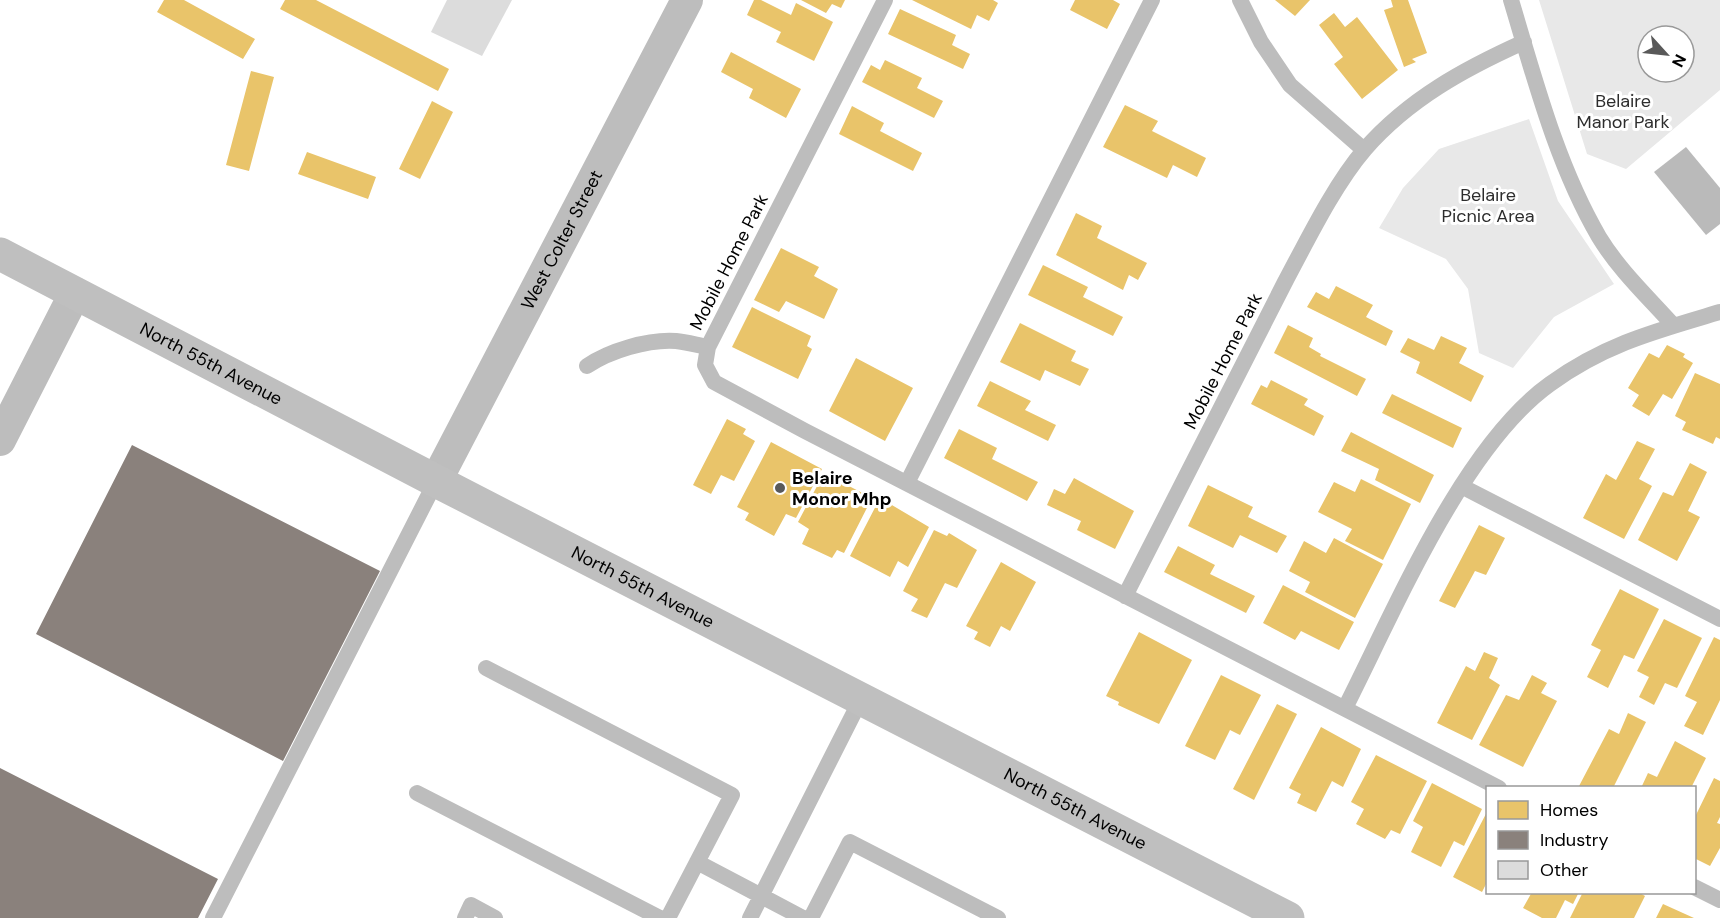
<svg xmlns="http://www.w3.org/2000/svg" width="1720" height="918" font-family="'DM Sans',sans-serif">
<rect width="100%" height="100%" fill="#fff"/>
<path fill="#e8e8e8" fill-rule="evenodd" d="M1539,0H1720V90L1626,169L1587,154ZM1648,36H1684V72H1648Z
M1529,119L1558,201L1614,284L1554,317L1513,368L1479,353L1468,289L1446,259L1379,228L1403,188L1439,149Z"/>
<path fill="#bababa" d="M1686,147L1720,188V224L1706,235L1654,172Z"/>
<path fill="#e9c46a" d="M164,0H184L255,39L243,59L157,12Z
M285,0H316L449,69L438,91L280,9Z
M754,0H761L791,15L796,3L833,22L814,61L776,42L781,32L747,15Z
M801,0H845L841,8L832,4L826,13Z
M912,0H993L998,3L989,21L977,15L971,29Z
M1075,0H1113L1120,4L1107,29L1070,10Z
M1275,0H1310L1295,16Z
M1391,0H1408L1427,53L1412,59L1416,62L1404,67L1384,10L1393,7Z
M900,9L956,35L952,45L970,54L963,69L888,34Z
M1334,13L1345,27L1357,17L1398,70L1362,99L1334,64L1343,57L1319,25Z
M731,52L801,89L786,118L749,98L753,89L721,72Z
M885,60L922,78L917,88L943,101L934,118L862,82L871,65L880,70Z
M251,71L274,77L249,171L226,165Z
M432,101L453,112L420,179L399,169Z
M1125,105L1158,121L1152,131L1206,158L1197,177L1173,165L1167,178L1103,147Z
M852,106L884,123L880,131L922,153L913,171L839,134Z
M307,152L376,177L368,199L298,174Z
M1076,213L1102,226L1097,238L1147,263L1138,280L1129,275L1123,290L1056,255Z
M781,248L819,267L814,276L838,289L824,319L786,301L779,312L754,300Z
M1043,265L1088,287L1083,297L1123,317L1113,336L1028,295Z
M1336,286L1373,305L1366,317L1393,331L1386,346L1307,307L1316,292L1329,299Z
M752,307L811,336L807,346L812,349L798,379L732,347Z
M1020,323L1076,351L1071,361L1089,369L1080,386L1045,370L1040,381L1000,362Z
M1288,325L1313,338L1309,347L1321,354L1320,356L1366,379L1357,396L1274,353Z
M1441,336L1467,348L1459,363L1484,376L1471,402L1416,373L1420,362L1400,352L1408,338L1434,350Z
M1667,345L1685,354L1683,357L1693,363L1672,399L1663,394L1649,416L1632,406L1639,395L1628,388L1649,353L1659,358Z
M856,358L913,388L885,441L829,411Z
M1695,373L1720,384V439L1716,437L1713,444L1682,430L1686,422L1675,416Z
M1271,380L1308,399L1304,405L1324,416L1314,436L1251,404L1261,385L1267,388Z
M990,381L1031,401L1025,410L1056,425L1048,441L977,406Z
M1392,394L1462,428L1453,448L1382,413Z
M727,419L746,429L743,434L755,441L734,481L721,475L711,494L693,485Z
M959,429L997,448L992,459L1038,482L1027,501L944,458Z
M1351,432L1434,475L1420,503L1375,480L1379,469L1341,451Z
M1637,441L1655,449L1639,479L1652,486L1624,539L1583,518L1606,474L1616,480Z
M771,442L822,469L796,518L786,514L774,536L745,520L749,513L737,507Z
M1690,463L1707,472L1688,511L1700,517L1677,561L1638,540L1663,492L1673,496Z
M824,473L872,498L844,553L837,550L832,558L802,544L809,529L798,522Z
M1074,478L1134,511L1115,549L1077,530L1081,521L1047,505L1054,489L1065,494Z
M1361,479L1411,504L1383,560L1345,541L1352,529L1318,512L1334,482L1355,492Z
M1208,485L1253,507L1248,517L1287,536L1277,553L1240,535L1233,548L1188,526Z
M880,498L929,527L908,567L898,561L890,577L850,556Z
M1479,525L1505,538L1486,575L1475,571L1455,608L1439,601Z
M934,530L947,536L949,533L977,550L957,588L945,583L927,618L911,611L918,599L903,591Z
M1334,538L1383,564L1355,618L1305,592L1310,582L1289,571L1304,541L1326,553Z
M1178,546L1215,565L1210,574L1255,596L1246,613L1164,572Z
M1001,562L1036,582L1010,631L1001,626L990,647L974,639L978,632L966,626Z
M1283,585L1354,622L1339,650L1301,631L1295,640L1263,623Z
M1620,589L1659,609L1634,659L1624,655L1608,688L1587,677L1601,650L1591,645Z
M1664,619L1702,638L1677,688L1665,683L1654,705L1639,697L1649,677L1637,671Z
M1139,632L1192,660L1159,724L1118,705L1119,702L1106,696Z
M1714,637L1720,640V700L1703,735L1684,726L1697,702L1685,696Z
M1484,652L1498,658L1489,678L1500,685L1472,740L1437,723L1466,666L1475,671Z
M1221,675L1261,695L1240,735L1230,730L1215,760L1185,746Z
M1532,675L1547,683L1541,693L1557,701L1523,767L1479,745L1506,695L1519,700Z
M1277,704L1297,714L1254,800L1233,789Z
M1628,713L1646,722L1613,788H1578L1609,729L1619,734Z
M1321,727L1361,749L1343,787L1332,781L1316,812L1297,803L1301,794L1289,788Z
M1675,741L1706,758L1691,788H1641L1648,773L1657,777Z
M1376,755L1427,781L1400,834L1391,830L1385,839L1356,824L1364,809L1351,802Z
M1714,778L1720,781V817L1717,823L1720,824V848L1710,866L1694,858V819Z
M1432,783L1482,809L1464,846L1454,841L1441,867L1411,852L1423,827L1413,821Z
M1488,810V880L1482,892L1453,877Z
M1532,892H1579L1573,904L1565,900L1556,918H1542L1523,908Z
M1583,892H1638L1645,896L1634,918H1570Z
M1663,904L1694,918H1656Z"/>
<path fill="#8a817c" d="M132,445L380,571L283,761L36,634Z
M0,768L218,879L198,918H0Z"/>
<path fill="#dcdcdc" d="M447,0H512L482,56L431,32Z"/>
<g fill="none" stroke-linecap="round" stroke-linejoin="round">
<path stroke="#bdbdbd" stroke-width="16" d="M885,0L708,347L705,365L714,382L805,431L1499,788
M1240,0L1261,42L1290,85L1364,150
M1511,0C1535,80 1557,165 1599,237C1619,270 1648,297 1673,325
M587,366C609,351 648,339 676,341C686,342 697,345 708,347
M907,483L1152,0
M1463,487L1720,619
M1125,596L1285,282C1307,241 1334,185 1365,149C1409,99 1464,69 1524,42
M486,668L732,795L668,918
M1345,708C1394,612 1462,447 1550,384C1605,344 1656,331 1720,312
M417,793L660,918
M697,862L803,918
M1694,887L1720,900
M213,918L436,481
M465,918L471,905L495,918
M750,918L861,699
M811,918L850,842L998,918"/>
<g stroke="#bdbdbd" stroke-width="32">
<path d="M0,440L75,293"/>
<path id="s1" d="M436,481L687,0"/>
</g>
<path stroke="#bfbfbf" stroke-width="33" id="s2" d="M0,254L436,481L1288,918"/>
</g>
<circle fill="#595959" stroke="#fff" stroke-width="2" cx="780" cy="488" r="6"/>
<g text-anchor="middle" stroke-width="6" stroke-linejoin="round" paint-order="stroke">
<g font-size="18" fill="#2d2d2d" stroke="#fff">
<text x="1623" y="107">Belaire<tspan x="1623" dy="21">Manor Park</tspan></text>
<text x="1488" y="201">Belaire<tspan x="1488" dy="21">Picnic Area</tspan></text>
</g>
<g font-size="18" fill="#000" stroke="#fff">
<text dy="6" stroke="none"><textPath href="#s1" startOffset="272">West Colter Street</textPath></text>
<text transform="translate(729 262) rotate(-63)" y="6">Mobile Home Park</text>
<text transform="translate(1223 361) rotate(-63)" y="6">Mobile Home Park</text>
<text dy="6" stroke="none"><textPath href="#s2" startOffset="238">North 55th Avenue</textPath></text>
<text dy="6" stroke="none"><textPath href="#s2" startOffset="724">North 55th Avenue</textPath></text>
<text dy="6" stroke="none"><textPath href="#s2" startOffset="1210">North 55th Avenue</textPath></text>
</g>
<g font-size="18" font-weight="bold" fill="#000" stroke="#fff" text-anchor="start">
<text x="792" y="484">Belaire<tspan x="792" dy="21">Monor Mhp</tspan></text>
</g>
</g>
<rect x="1486" y="786" width="210" height="108" fill="#ffffff" stroke="#999999" stroke-width="1.5"/>
<rect x="1498" y="801" width="30" height="18" fill="#e9c46a" stroke="#999999" stroke-width="1.5"/>
<text x="1540" y="816" font-size="18" fill="#000000">Homes</text>
<rect x="1498" y="831" width="30" height="18" fill="#8a817c" stroke="#999999" stroke-width="1.5"/>
<text x="1540" y="846" font-size="18" fill="#000000">Industry</text>
<rect x="1498" y="861" width="30" height="18" fill="#dcdcdc" stroke="#999999" stroke-width="1.5"/>
<text x="1540" y="876" font-size="18" fill="#000000">Other</text>
<g transform="translate(1666 54) rotate(117)"><circle r="28" fill="#ffffff" stroke="#999999" stroke-width="1.5"/>
<path d="M0-4.5L10 22L0 15L-10 22Z" fill="#595959"/>
<text y="-9" font-size="16" font-weight="bold" text-anchor="middle" fill="#000000">N</text>
</g>
</svg>
